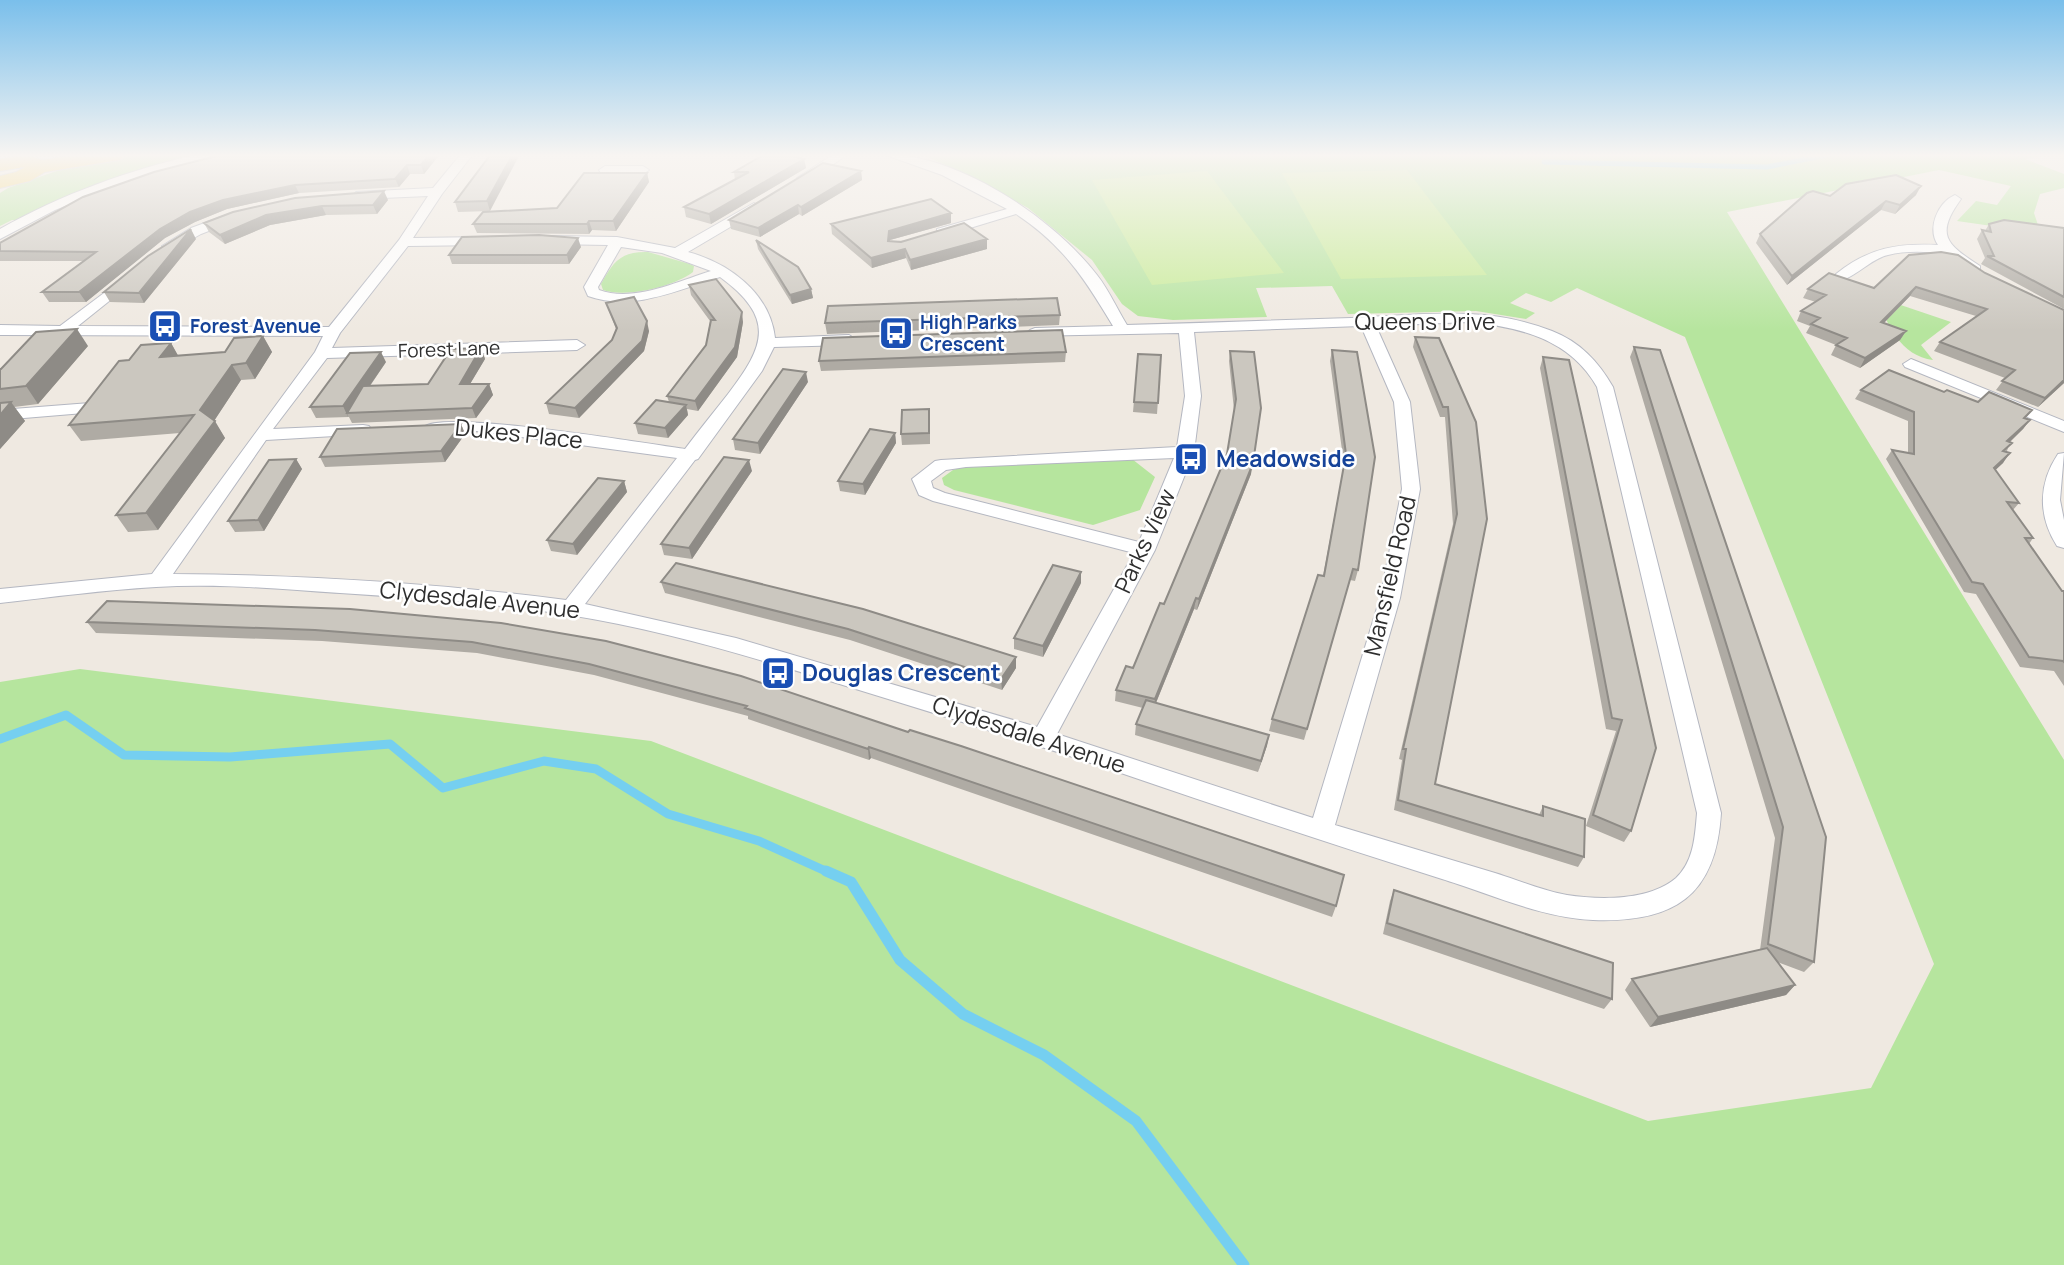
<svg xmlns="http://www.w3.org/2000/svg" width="2064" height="1265" font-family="Manrope,sans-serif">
<rect width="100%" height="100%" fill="#efe9e1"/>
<path fill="#b6e59e" d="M141,154H206L18,220H12L0,226V193L8,188L65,168Z
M920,154H2058L2025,159L2064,174V188L2040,194L2034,213L2038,225L2013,229L1957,221L1976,201L1997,205L2011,186L1939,170L1727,212L2064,760V1265H0V682L80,669L651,741L1648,1121L1871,1088L1934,964L1685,337L1577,288L1551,302L1526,293L1510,303L1535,313L1526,319L1476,311L1348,314L1332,286L1256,288L1267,317L1173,320L1138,316L1122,304L1092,260L1028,208L957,170Z
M648,252L690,264L694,266L693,272C673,287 626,298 603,290L601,284C613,262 621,251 648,252Z
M1877,297L1951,322L1921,345L1933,360C1901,356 1887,325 1877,297Z
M1132,459L1155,477L1140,510L1093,525L954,490L944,485L942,478L953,470L965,466Z"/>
<path fill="#c9ec9a" d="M1407,170L1487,275L1341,279L1282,173Z
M1207,171L1284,273L1152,285L1092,180Z"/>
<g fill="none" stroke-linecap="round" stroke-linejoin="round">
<path stroke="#75cff0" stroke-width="5" d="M1544,162L1767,167L1832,154"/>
<path stroke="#75cff0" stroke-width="9" d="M0,739L66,715L124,755L230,757L390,744L443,788L544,761L596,769L668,814L759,841L830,873"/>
<path stroke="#75cff0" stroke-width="11" d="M826,871L851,882L900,960L963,1014L1044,1055L1136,1121L1244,1265"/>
<g stroke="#b4b7c1" stroke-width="2">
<path id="minor" d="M199,154H222L109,188L55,210L0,239V229C62,194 129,170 199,154Z
M461,154H473L442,194L413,238L486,237L493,241L486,245L408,246L340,333L332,348L577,340L585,345L577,350L327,358L273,429L363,425L369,426L372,430L369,434L266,440L173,574C304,575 435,583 566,600L677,458L476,431L433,432L424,427C441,409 649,444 685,449C699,430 714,412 728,394C765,346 776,318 720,277C678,290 632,312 588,296L584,287L608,245L550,244L543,240L550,236L617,237L675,248L754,203L760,207L759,210L688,252C729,263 770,293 775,338L849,335L857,340L849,345L774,347L762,371L698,459L695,460L585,604L736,638L1037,727L1134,553L933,501L919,495L912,479L935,461L941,460L1177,447L1185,396L1179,333L1030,336L1027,333L1030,330L1035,328L1113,326C1085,279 1063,245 1016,214L947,235H937V229L1007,209L942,175L883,154C958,154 1052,217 1097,275C1109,290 1117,309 1127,325C1202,323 1277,320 1351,318C1418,315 1488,305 1552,331C1580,342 1598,361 1613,387L1721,813C1716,896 1674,923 1593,920C1542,918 1491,894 1442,879C1334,845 1226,809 1118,772C1028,742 937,714 846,686C755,658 664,630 569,615C493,603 417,598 340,593C279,589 217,583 156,587C104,590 52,597 0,603V589L152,574L315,352L323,336L0,335V325L60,326L128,275L133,276V282L78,326L329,327L399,240L428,196L360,199L354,195L356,192L433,188ZM621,247L662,253L711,271C678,281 634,303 599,290L598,287ZM1468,322C1520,327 1570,339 1597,387L1697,813C1695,836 1694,861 1676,878C1649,901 1600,900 1567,895C1543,891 1518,880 1495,873C1442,857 1388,841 1335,825L1400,598L1420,489L1410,402L1376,326ZM1361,326L1394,402L1402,489L1380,598L1313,818L1057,734L1155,550L1194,452L1201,396L1194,332ZM1174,458L1139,542L945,493L933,488L931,481L946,470L966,467Z
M834,154H849L807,181L797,178Z
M605,166H643L649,170L643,174L601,173L599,170Z
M1955,195L1961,199C1935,235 1946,244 1980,266V272C1964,275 1956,257 1943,254C1926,251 1904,251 1888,255C1871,258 1850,283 1836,280V274C1868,248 1898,243 1938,245C1927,229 1937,203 1955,195Z
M232,213L238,217L237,220L201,234L174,249L169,250L162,246L191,228Z
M1911,359L2064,421V432L1905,367L1903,364Z
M90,403L96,404L98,408L96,412L0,420V410Z
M2064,453L2060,500L2064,520V548L2057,546C2038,516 2038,484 2058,454Z"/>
</g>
<g stroke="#c9c9c9" stroke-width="2">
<path id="primary" d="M80,154H129L119,160L45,172L30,181L0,188V176L16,172L25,167L0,171V159L26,155L43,160Z"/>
</g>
<use href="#minor" fill="#fff" fill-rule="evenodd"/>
<use href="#primary" fill="#f2d163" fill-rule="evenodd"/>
</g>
<path fill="#afaba4" d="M224,154H440L424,174H410L399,187L299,193L227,209L195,222L165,238L86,302H49L42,292L84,261H0V243Z
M491,154L490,211L458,212L455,202Z
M804,159L806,168L711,224L686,217L684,207L735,180L734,172Z
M861,171L862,180L802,216L799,214L760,237L731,229L729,220Z
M647,173L649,182L616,231L592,230L589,234L477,233L473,224L557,208Z
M1916,195L1895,214L1881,210L1787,285L1756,243L1760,234L1830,196Z
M388,200L377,214L326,215L270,225L225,244L209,232L204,223L233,212Z
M951,213V223L890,240V241L987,239V249L911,270L906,258L872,268L832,234L831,224Z
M1989,224L2064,228V309L1981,264L1985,258L1977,239L1982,230L1985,231Z
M196,239L144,303L110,302L104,292Z
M756,240L811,289L813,298L792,304L758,249Z
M581,247L569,264H452L449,255Z
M1985,273L2064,383L2038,407L1996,390L2005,378L1934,351L1940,342L1976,316L1910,296L1884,323L1906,331L1900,340L1860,368L1831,355L1836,345L1806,333L1810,326L1797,321L1801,311L1816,302L1803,298L1808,289L1874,288Z
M689,285L743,322L737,357L698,411L687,409L688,415L668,438L638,434L635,423L669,402L667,396L706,345L710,321L691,295Z
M606,303L649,331L644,351L579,418L549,414L546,403L612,340L616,329Z
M1060,315L1059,325L827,334L825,323Z
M263,336L272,352L255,379L241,380L214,421L225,438L158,530L128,532L116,515L180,433L81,441L69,425L129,360L171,343L178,356L225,352Z
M1415,337L1476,422L1435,784L1539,815L1543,806L1584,857L1578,867L1394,810L1402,760L1399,759L1453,524L1445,417H1440L1413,347Z
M88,346L38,404L14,407L25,421L0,449V369Z
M1634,347L1826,837L1814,962L1804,972L1777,962L1795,985L1786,995L1650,1027L1625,990L1632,979L1760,950L1775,838L1630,357Z
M481,348L485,359L470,384H489L493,395L476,418L352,423L349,417L316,418L310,407L386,362L370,386L428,384Z
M1332,350L1357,352L1358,570L1355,581L1350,580L1304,740L1269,731L1272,719L1323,576L1344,465L1330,361Z
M1230,351L1251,474L1197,610L1194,609L1156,703L1269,735L1258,772L1135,735L1136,724L1143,708L1115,701L1116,690L1133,668L1164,604L1227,454L1234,410L1229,361Z
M1066,352L1065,362L821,371L819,361Z
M1138,354L1161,355L1157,414L1133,412Z
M1543,357L1656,748L1631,831L1624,842L1586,826L1616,731L1606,729L1540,368Z
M808,382L760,454L735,450L733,439Z
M1861,390L1944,392L1978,402L2032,410L2026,418L2030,420L2023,429L2010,442L2003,463L1995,470L2019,503L2013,510L2033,538L2029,544L2062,591H2064V686L2054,671L2020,667L1976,594L1964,592L1886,459L1892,450L1908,453V421L1855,399Z
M930,420V444L902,445L901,434Z
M461,424L465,434L445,462L325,467L320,457Z
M895,433L896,443L865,495L840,491L838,481Z
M296,459L302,469L264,531L235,532L228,521Z
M752,471L692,559L664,555L661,544Z
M624,481L627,492L577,555L551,551L547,540Z
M661,582L1016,668L1002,690L850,640L665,593Z
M1081,583L1043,657L1014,649V638Z
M107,601L606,641L1336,906L1332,917L871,758L869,760L748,719V716L594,675L477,653L322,641L96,633L87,622Z
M1394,890L1612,999L1604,1009L1383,934L1390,901Z"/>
<path fill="#8e8b86" d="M430,154H440L424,174L421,165Z
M513,154H520L490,211L487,201Z
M804,159L806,168L711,224L709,214Z
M407,165L410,174L399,187L395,179Z
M861,171L862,180L802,216L801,207Z
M647,173L649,182L616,231L613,221Z
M295,185L299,193L227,209L195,222L165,238L86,302L79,292L160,229L190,212L223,200Z
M1921,186L1916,195L1895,214L1900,205Z
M384,191L388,200L377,214L373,205Z
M1886,201L1881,210L1787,285L1792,276Z
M798,205L799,214L760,237L758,228Z
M322,206L326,215L270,225L225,244L220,235L266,215Z
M951,213V223L890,240L889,251L888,241L889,231Z
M589,221L592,230L589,234L587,224Z
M191,229L196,239L144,303L139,293Z
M578,238L581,247L569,264L567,255Z
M987,239V249L911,270L910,260Z
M905,249L906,258L872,268L871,258Z
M1916,287L1910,296L1876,331L1881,322Z
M811,289L813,298L792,304L790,295Z
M742,312L743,322L737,357L698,411L695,401Z
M647,321L649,331L644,351L579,418L575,408Z
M77,329L88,346L38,404L26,386Z
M1906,331L1900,340L1860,368L1865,358Z
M263,336L272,352L255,379L246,363Z
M171,343L180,359L160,357Z
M481,348L485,359L464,394L460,384Z
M381,352L386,362L351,413H347L348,417L343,406Z
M232,365L241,380L210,427L200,410Z
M806,372L808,382L760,454L758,443Z
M2064,380V383L2038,407L2045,398Z
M489,384L493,395L476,418L472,408Z
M11,402L25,421L0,449V415Z
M686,405L688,415L668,438L665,428Z
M2030,420L2023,429L2001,450L2007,441Z
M215,421L225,438L158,530L146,513Z
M461,424L465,434L445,462L441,451Z
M895,433L896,443L865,495L863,484Z
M2010,453L2003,463L1987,478L1994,468Z
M296,459L302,469L264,531L258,520Z
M749,460L752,471L692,559L689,548Z
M1253,463L1251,474L1197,610L1199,599Z
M624,481L627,492L577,555L573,544Z
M1081,572V583L1043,657V646Z
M1196,598L1194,609L1153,710L1155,699Z
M1016,657V668L1002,690L1001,679Z
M1269,735L1267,746L1258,772L1261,761Z
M869,747L871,758L869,760L868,749Z
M1795,985L1786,995L1650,1027L1658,1017Z"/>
<path fill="#cbc7bf" stroke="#8e8b86" stroke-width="2" d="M224,154H430L421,165H407L395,179L295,185L223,200L190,212L160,229L79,292H42L96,252L0,251V243L83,197L154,172Z
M491,154H513L487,201L455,202Z
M765,154H784L804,159L709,214L684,207L749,172H734Z
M823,163L861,171L801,207L798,205L758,228L729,220Z
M584,173H647L613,221H589L587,224H473L483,212L557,208Z
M1896,175L1921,186L1900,205L1886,201L1792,276L1760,234L1807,193L1813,191L1830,196L1846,184Z
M384,191L373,205L322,206L266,215L220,235L204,223L233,212L295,198Z
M931,199L951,213L889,231L888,241L901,242L964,223L987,239L910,260L905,249L871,258L831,224Z
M2004,220L2064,228V297L1987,256H1994L1982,230L1991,232L1989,224Z
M191,229L139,293L104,292L148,256Z
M539,235L578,238L567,255H449L462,237Z
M756,240L798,267L811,289L790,295Z
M1941,252L1958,255L1985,273L2064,310V380L2045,398L2002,381L2015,370L1940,342L1987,309L1916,287L1881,322L1906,331L1865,358L1836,345L1847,338L1811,324L1820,318L1801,311L1826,295L1808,289L1829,273L1874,288L1909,255Z
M716,279L742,312L735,347L695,401L667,396L706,345L711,320H715L689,285Z
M634,297L647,321L642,341L575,408L546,403L612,340L617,328L606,303Z
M1057,298L1060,315L825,323L828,306Z
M77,329L26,386L0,389V369H1L36,332Z
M1062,330L1066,352L819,361L823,338Z
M263,336L246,363L232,365L200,410L215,421L146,513L116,515L194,415L69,425L119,361L129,360L141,345L171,343L160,357L225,352L234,338Z
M1415,337L1439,338L1476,422L1487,519L1435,784L1543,816V806L1585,819L1584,857L1398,800L1406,749H1403L1457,514L1448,407H1443Z
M1634,347L1660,350L1826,837L1814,962L1768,944L1783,827Z
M481,348L460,384H489L472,408L347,413L363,386L428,384L451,349Z
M1332,350L1357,352L1375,457L1358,570L1353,569L1307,729L1272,719L1318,575L1324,576L1346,454Z
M1230,351L1254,352L1261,408L1253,463L1199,599L1196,598L1155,699L1116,690L1126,666L1133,668L1160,603L1164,604L1227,454L1236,399Z
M381,352L343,406L310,407L350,353Z
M1138,354L1161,355L1158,403L1134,402Z
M1543,357L1569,360L1656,748L1631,831L1593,815L1622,720L1612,718Z
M783,369L806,372L758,443L733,439Z
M1889,370L1944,392L1947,390L1978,402L1989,392L2032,410L2024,418L2030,420L2007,441L2012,443L2003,451L2010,453L1994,468L2019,503L2007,502L2033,538H2025L2062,591H2064V662L2063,661L2029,657L1983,584L1972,582L1892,450L1914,454V412L1861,390Z
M656,400L686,405L665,428L635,423Z
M11,402L0,415V403Z
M929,409V433L901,434L902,410Z
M461,424L441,451L320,457L337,429Z
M870,429L895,433L863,484L838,481Z
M724,457L749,460L689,548L661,544Z
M296,459L258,520L228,521L269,460Z
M598,478L624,481L573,544L547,540Z
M676,563L863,609L1016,657L1001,679L848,629L661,582Z
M1053,565L1081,572L1043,646L1014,638Z
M107,601L350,609L501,623L606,641L741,676L908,732L910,730L961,746L1344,875L1336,906L869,747L868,749L745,708L747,706L589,664L472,642L315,630L87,622Z
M1146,700L1269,735L1261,761L1136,724Z
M1394,890L1613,963L1612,999L1387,923Z
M1767,948L1795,985L1658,1017L1632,979Z"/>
<linearGradient id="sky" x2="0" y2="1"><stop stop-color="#7abfeb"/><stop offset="0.47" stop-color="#f8f5f2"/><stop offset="1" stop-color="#f8f5f2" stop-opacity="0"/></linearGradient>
<rect width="2064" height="331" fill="url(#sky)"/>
<defs>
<g id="bus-square" transform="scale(1.75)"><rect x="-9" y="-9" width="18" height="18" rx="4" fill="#1a4fb4" stroke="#fff"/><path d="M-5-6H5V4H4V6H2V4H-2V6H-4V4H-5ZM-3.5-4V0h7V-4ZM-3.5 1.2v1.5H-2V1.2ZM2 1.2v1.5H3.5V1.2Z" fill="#fff"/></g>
</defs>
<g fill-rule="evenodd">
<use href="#bus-square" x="165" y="326"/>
<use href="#bus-square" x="896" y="333"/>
<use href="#bus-square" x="1191" y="459"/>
<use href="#bus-square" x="778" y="673"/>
</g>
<g text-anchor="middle" stroke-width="5" stroke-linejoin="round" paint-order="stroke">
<g font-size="19" font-weight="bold" fill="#164399" stroke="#fff" text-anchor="start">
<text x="920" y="329">High Parks<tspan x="920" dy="22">Crescent</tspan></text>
<text x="190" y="333">Forest Avenue</text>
</g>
<g font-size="19" fill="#2e2e2e" stroke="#fff">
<text transform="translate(449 349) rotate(-2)" y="7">Forest Lane</text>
</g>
<g font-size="23" fill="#2e2e2e" stroke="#fff">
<text x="1425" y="330">Queens Drive</text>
<text transform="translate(519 434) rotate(6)" y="8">Dukes Place</text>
<text transform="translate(1145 541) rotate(-65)" y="8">Parks View</text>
<text transform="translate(1390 576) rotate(-77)" y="8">Mansfield Road</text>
<text transform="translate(480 600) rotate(6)" y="8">Clydesdale Avenue</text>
<text transform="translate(1029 735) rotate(18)" y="8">Clydesdale Avenue</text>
</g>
<g font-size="23" font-weight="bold" fill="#164399" stroke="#fff" text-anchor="start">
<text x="1216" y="467">Meadowside</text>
<text x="802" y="681">Douglas Crescent</text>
</g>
</g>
</svg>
